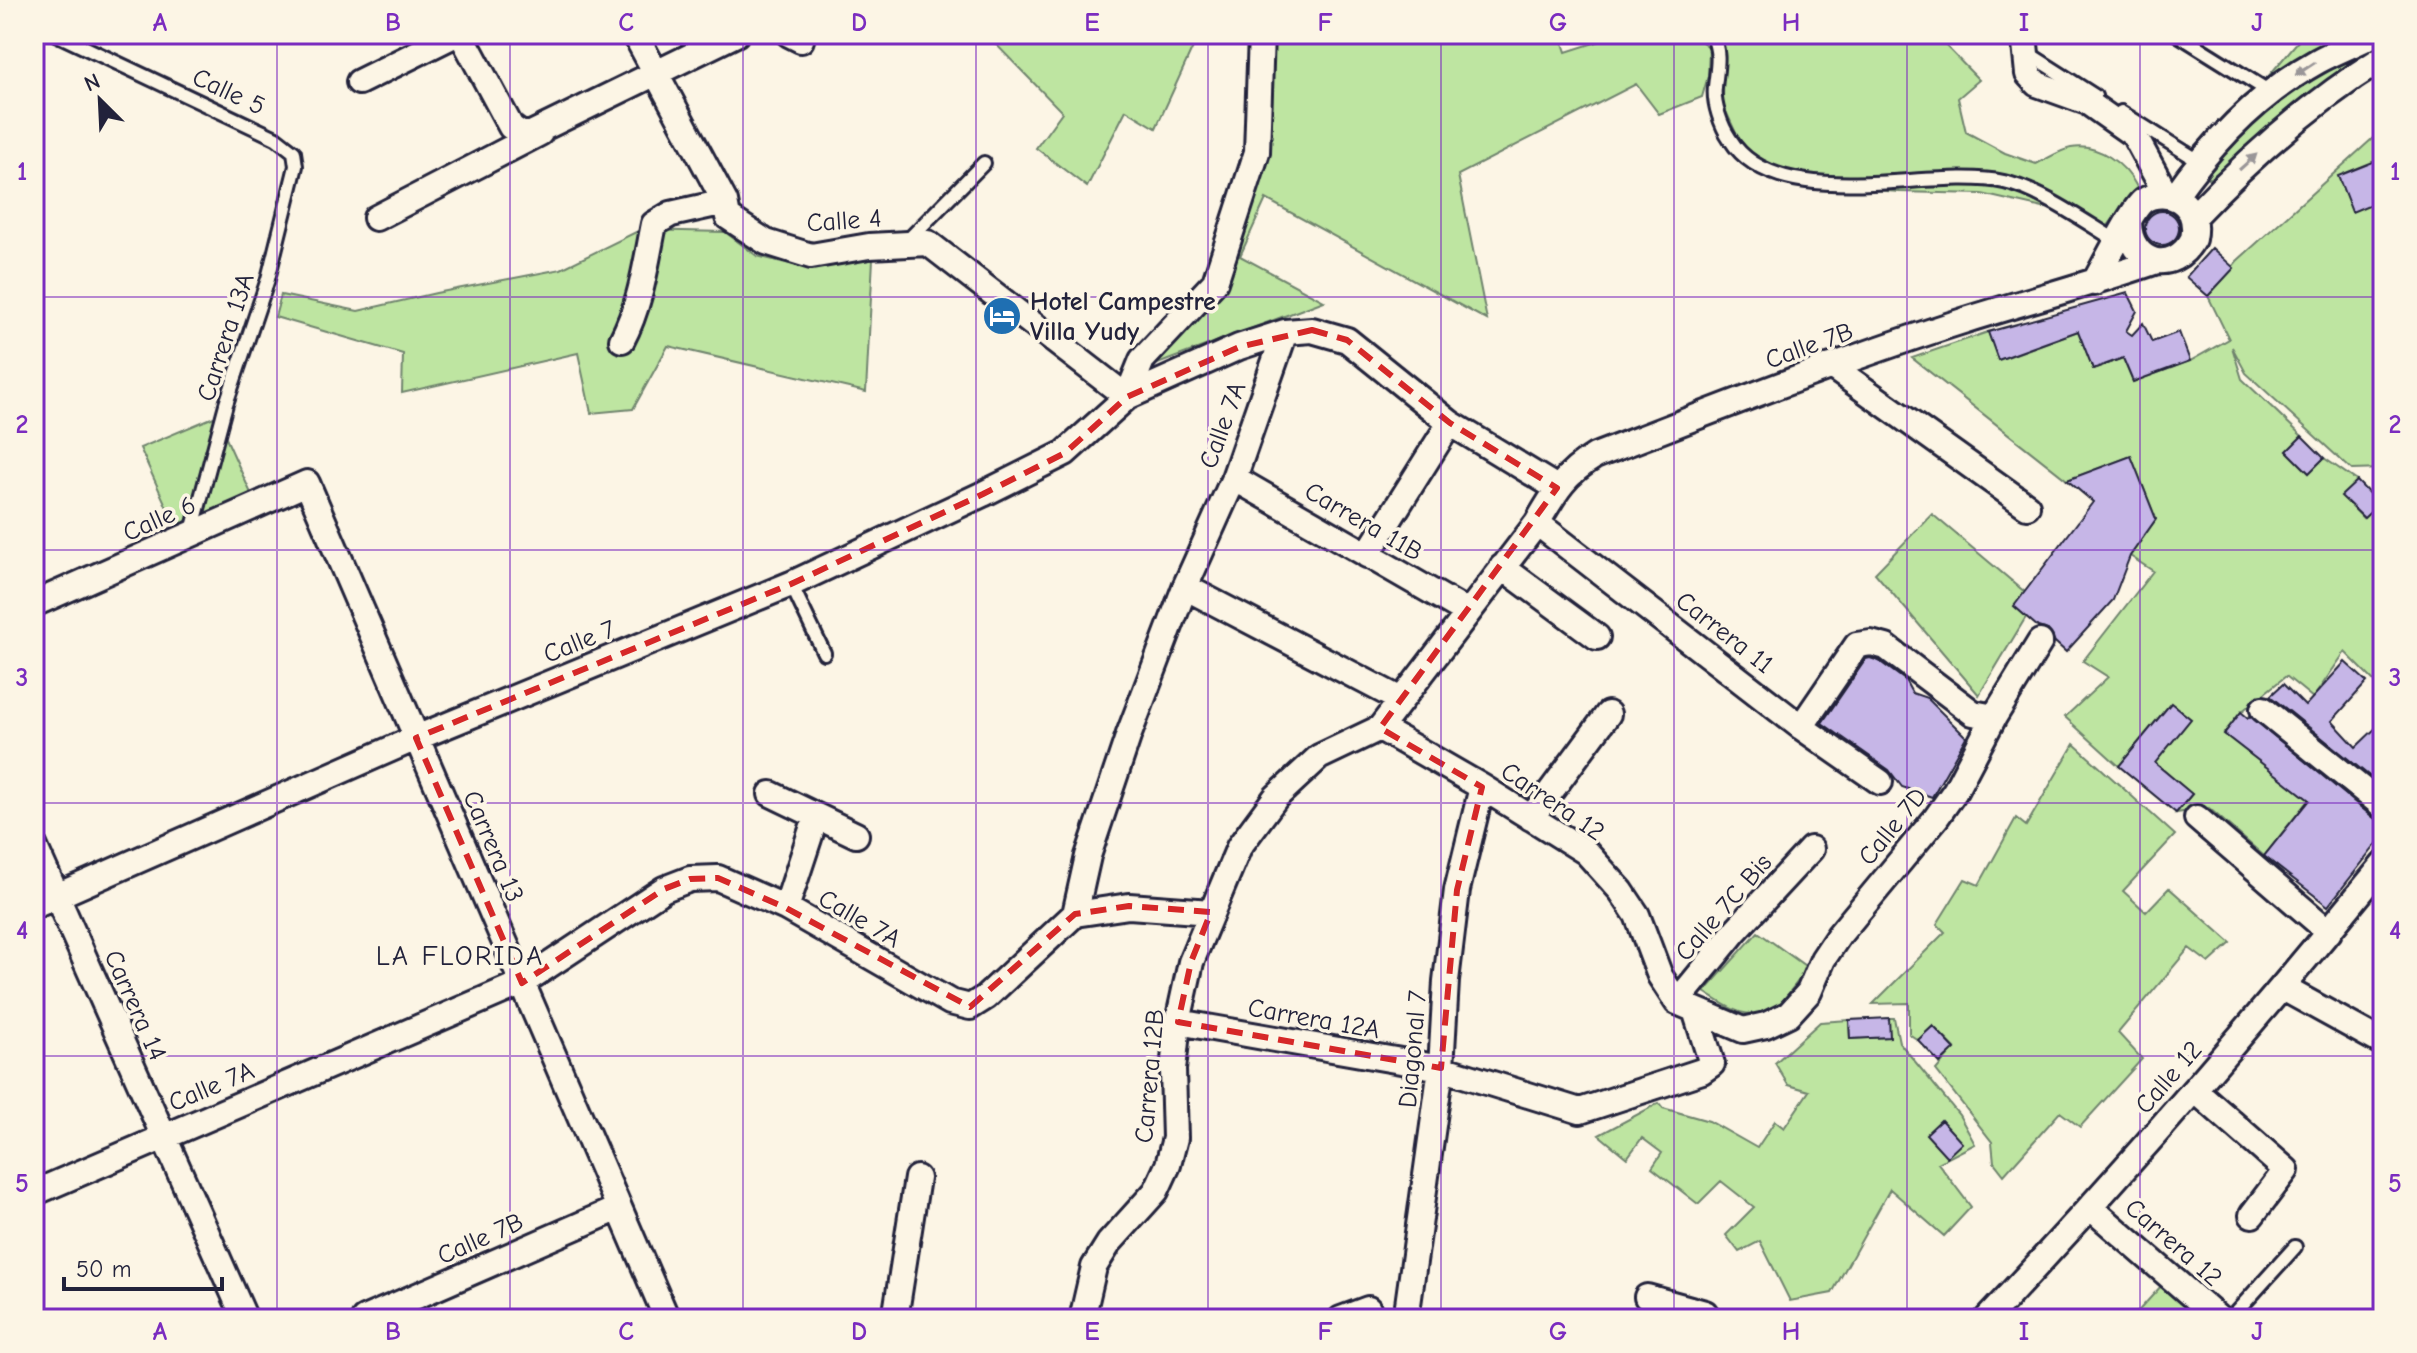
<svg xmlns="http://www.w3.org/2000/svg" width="2417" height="1353" font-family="'Comic Neue',sans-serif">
<rect width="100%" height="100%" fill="#fcf5e5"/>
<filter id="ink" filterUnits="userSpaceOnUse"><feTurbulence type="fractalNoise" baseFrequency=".0125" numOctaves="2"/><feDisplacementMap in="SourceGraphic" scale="16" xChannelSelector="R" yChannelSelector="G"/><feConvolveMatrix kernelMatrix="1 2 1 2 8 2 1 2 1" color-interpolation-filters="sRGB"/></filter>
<g filter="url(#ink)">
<path fill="#bee5a1" stroke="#70846e" stroke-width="2" d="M986,34H1199L1156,128L1126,110L1087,187L1036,148L1062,112Z
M1268,34H1560L1566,52L1622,34H1684L1695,37L1709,47L1708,76L1702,97L1659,114L1636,84L1458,175L1487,320L1266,199L1240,256L1324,301L1147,368L1224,286L1262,151Z
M1720,34H1940L1941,41L1979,80L1958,98L1966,132L2005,153L2036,164C2047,159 2060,150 2071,148C2098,143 2125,164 2137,187L2107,227L2074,209L2043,208L1982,194L1899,192L1788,183L1747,157L1723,105L1724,39Z
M2304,34L2353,36L2267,78Z
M2383,37V50L2292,114L2209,179L2200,168L2279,97Z
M2383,129V469L2352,470L2246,373L2232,347L2242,379L2302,436L2287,451L2309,473L2324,458L2357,481L2342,496L2363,518L2379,504L2383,510V690L2345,652L2313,698L2286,676L2241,712L2224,733L2309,799L2264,856L2209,808L2176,813L2192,794L2155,763L2171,703L2119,766L2065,717L2108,677L2083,661L2153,571L2130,556L2156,519L2131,456L2067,480L1912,358L1988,332L1999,360L2078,331L2093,369L2123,358L2133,382L2190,361L2229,339L2208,296L2237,261Z
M640,230L725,232L757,256L811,269L873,259L866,392L668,346L633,409L591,413L578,353L402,393L403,354L275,317L281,295L358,311L436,293L561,269Z
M216,416L254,500L179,534L140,448Z
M1932,514L2026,593V617L1979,695L1875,573Z
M2074,744L2175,835L2123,891L2146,912L2169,888L2231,943L2209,963L2189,948L2118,1033L2142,1059L2080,1127L2060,1112L2004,1175L1994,1162L1992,1142L1936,1070L1955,1048L1933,1026L1918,1040L1909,1034V1003L1873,1004L1945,932L1937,924L1965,879L1979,885L2016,818L2026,826Z
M1758,932L1808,968L1774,1012C1739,1018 1733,1010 1704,992Z
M1889,1018H1894L1899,1042L1959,1115L1975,1144L1938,1163L1971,1207L1944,1236L1890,1189L1832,1293L1790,1301L1760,1241L1739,1252L1726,1235L1754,1207L1721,1181L1698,1204L1652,1168L1662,1153L1642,1138L1627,1158L1599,1135L1659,1103L1663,1108L1709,1121L1757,1148L1775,1121L1784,1128L1809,1091L1788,1085L1775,1063L1820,1022L1849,1020L1850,1039L1889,1037Z
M2163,1284L2203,1319H2131Z"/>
<path fill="#c6b6e7" stroke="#22223b" stroke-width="2" d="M2383,158V199L2352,212L2338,176Z
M2145 228a17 17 0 1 1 34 0a17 17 0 1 1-34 0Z
M2212,248L2234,268L2208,296L2186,277Z
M2128,293L2137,311L2126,331L2132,335L2143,323L2152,342L2179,332L2190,361L2133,382L2123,358L2093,369L2078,331L1998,360L1988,332Z
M2302,436L2324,458L2309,473L2287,451Z
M2131,456L2156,519L2130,556L2113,600L2066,652L2055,642L2048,630L2038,627L2014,606L2093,502L2067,480Z
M2357,481L2379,504L2364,518L2341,496Z
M1870,658L1879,661L1905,680L1912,693L1927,698L1966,737L1932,797L1902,787L1889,770L1822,723L1866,659Z
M2345,662L2367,682L2332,721L2356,747L2383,721V787L2270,696L2283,684L2305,706Z
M2171,703L2191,719L2155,763L2192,794L2176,813L2119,766Z
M2241,712L2248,718L2250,716L2374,818L2383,821V836L2328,906L2264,856L2309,800L2224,734Z
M1889,1018L1890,1037L1850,1039L1849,1020Z
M1933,1026L1955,1049L1940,1063L1918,1040Z
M1941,1120L1962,1143L1947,1157L1926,1134Z"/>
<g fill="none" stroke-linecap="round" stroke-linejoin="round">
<g stroke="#22223b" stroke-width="18">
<path id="lane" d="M56,34L276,138L294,152L296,166L268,279L226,404L191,535
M1712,34C1721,54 1717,67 1715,87C1713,103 1721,126 1730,139C1777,216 1930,166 2004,182C2041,190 2085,222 2117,241
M2177,34L2270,92
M2034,57L2095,96
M2121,112L2199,161
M907,241L984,163
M791,584L824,653
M2230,1319L2295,1247"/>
</g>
<g stroke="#22223b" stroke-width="30">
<path id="street" d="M461,34L511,127L521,134H531L736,34
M635,34L725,202L728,217L766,242L811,256L869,246L928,243L1127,397
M789,34L801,40
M2024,34L2028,74L2037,84L2087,102L2134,135L2167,196
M359,82L456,34
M2174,197C2211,144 2260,93 2318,61C2336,51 2356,44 2374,34
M2193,217C2250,157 2312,102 2383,58
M376,218L540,133
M2094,283C2103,268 2132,209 2143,201C2153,194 2169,194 2179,200C2194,209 2196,224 2193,239C2173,276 2130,264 2129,223
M622,340C641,304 646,263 654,224L671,214L725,202
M1831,366L2027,506
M1127,397L1142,360L1215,282L1257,152L1261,34
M1234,478L1467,612
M1537,523L1801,727L1880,782
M1367,555L1450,423
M1502,567L1597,637
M1185,587L1401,700
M34,604L307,483L667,1319
M2263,709L2383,806
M1801,727L1857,645L1871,643L1886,647L1973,713L1994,717
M1380,728L1482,787L1586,852L1621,891L1637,915L1660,976L1677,1002L1743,1030L1766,1025L1789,1014L1809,992L1823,959L1839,935L1936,818L1955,791L1994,717L2040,642
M771,794L856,835
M1531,818L1608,714
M2197,818L2329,932
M34,845L245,1319
M34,906L416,738L791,584L983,494L1065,453L1127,397L1239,347L1285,332L1312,330L1347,340L1450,423L1557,488
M786,908L816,817
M1075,914L1129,906L1211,912
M2283,988L2383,1043
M1677,1002L1736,930L1811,849
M1178,1022L1441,1068L1580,1111L1702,1071L1712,1064L1695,1010
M2195,1090L2286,1170L2252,1215
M34,1193L522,983L664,889L690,879L718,878L786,908L950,1002L970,1007L986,997L1075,914L1088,856L1129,734L1185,587L1234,478L1285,332
M2091,1208L2219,1319
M1647,1297L1705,1313L1709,1319
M364,1319L619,1208
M895,1319L917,1178
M1082,1319L1094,1267L1109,1243L1156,1191L1168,1165L1175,1138L1173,1070L1178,1022L1191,962L1239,847L1276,797L1319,757L1380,728L1537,523C1555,492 1565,474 1595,456C1718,409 1840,360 1966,320C2030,300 2094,283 2157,261
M1341,1319L1368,1309
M1406,1319L1441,1068L1446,981L1457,890L1482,787
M1987,1319C2125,1172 2256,1021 2383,865"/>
</g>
<use href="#lane" stroke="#fcf5e5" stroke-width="12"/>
<use href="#street" stroke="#fcf5e5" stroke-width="24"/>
</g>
<defs><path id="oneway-solid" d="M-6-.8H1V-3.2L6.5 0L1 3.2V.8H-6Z" transform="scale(2)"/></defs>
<g fill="#9a9698">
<use href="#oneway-solid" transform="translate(2305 69) rotate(147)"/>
<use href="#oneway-solid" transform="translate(2248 162) rotate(-42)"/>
</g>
</g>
<path fill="none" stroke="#d62828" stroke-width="6" stroke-dasharray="16 10" stroke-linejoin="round" d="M1312,330L1347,340L1450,423L1557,488L1380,728L1482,787L1457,890L1441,1068L1178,1022L1191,962L1211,912L1129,906L1075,914L970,1007L786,908L718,878L690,879L664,889L522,983L416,738L791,584L983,494L1065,453L1127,397L1239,347Z"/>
<path fill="none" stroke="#7b2cbf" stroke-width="2" stroke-opacity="0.55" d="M277,34V1319M510,34V1319M743,34V1319M976,34V1319M1208,34V1319M1441,34V1319M1674,34V1319M1907,34V1319M2140,34V1319M34,297H2383M34,550H2383M34,803H2383M34,1056H2383"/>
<defs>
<g id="hotel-disc" transform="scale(2)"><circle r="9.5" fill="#1f6fb2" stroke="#fcf5e5"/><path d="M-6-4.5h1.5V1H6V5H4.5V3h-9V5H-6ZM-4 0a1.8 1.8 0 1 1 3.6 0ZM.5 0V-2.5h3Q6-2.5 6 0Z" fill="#fff"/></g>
</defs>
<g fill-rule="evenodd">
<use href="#hotel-disc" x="1002" y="316"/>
</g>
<g text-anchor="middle" stroke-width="7" stroke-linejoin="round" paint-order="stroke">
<g font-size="26" fill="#22223b" stroke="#fcf5e5">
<text transform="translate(229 91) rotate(25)" y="9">Calle 5</text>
<text transform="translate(844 220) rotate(-4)" y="9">Calle 4</text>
<text transform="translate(225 337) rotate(-72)" y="9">Carrera 13A</text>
<text transform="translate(1809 345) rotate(-20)" y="9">Calle 7B</text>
<text transform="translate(1222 425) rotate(-70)" y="9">Calle 7A</text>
<text transform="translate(159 518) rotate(-24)" y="9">Calle 6</text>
<text transform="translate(1364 521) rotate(30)" y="9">Carrera 11B</text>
<text transform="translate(1725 632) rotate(38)" y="9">Carrera 11</text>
<text transform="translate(579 641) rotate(-22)" y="9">Calle 7</text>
<text transform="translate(1553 801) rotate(34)" y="9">Carrera 12</text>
<text transform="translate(1892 826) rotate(-51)" y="9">Calle 7D</text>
<text transform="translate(494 846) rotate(67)" y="9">Carrera 13</text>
<text transform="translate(1723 907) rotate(-49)" y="9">Calle 7C Bis</text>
<text transform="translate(860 918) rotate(30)" y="9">Calle 7A</text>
<text transform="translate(136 1005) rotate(66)" y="9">Carrera 14</text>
<text transform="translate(1314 1018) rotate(10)" y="9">Carrera 12A</text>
<text transform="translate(1412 1049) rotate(-85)" y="9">Diagonal 7</text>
<text transform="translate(1149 1076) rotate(-85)" y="9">Carrera 12B</text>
<text transform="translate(2168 1077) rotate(-49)" y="9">Calle 12</text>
<text transform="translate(211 1086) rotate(-23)" y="9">Calle 7A</text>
<text transform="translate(480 1238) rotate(-24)" y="9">Calle 7B</text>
<text transform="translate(2174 1242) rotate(41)" y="9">Carrera 12</text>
</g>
<g font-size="26" font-weight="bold" fill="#22223b" stroke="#fcf5e5" text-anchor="start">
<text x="1030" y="310">Hotel Campestre<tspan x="1030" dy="30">Villa Yudy</tspan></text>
</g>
<g font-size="28" letter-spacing="2" fill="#22223b" stroke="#fcf5e5">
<text x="460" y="965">LA FLORIDA</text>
</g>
</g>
<rect width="2417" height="1353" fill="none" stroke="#fcf5e5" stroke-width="88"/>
<g transform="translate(100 100) rotate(336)" stroke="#fcf5e5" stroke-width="6" paint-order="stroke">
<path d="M0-6L14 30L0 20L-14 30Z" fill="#22223b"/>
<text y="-12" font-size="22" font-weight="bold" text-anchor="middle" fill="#22223b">N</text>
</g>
<path d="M64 1277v12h158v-12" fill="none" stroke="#22223b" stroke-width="4"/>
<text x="76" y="1277" font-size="24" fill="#22223b" stroke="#fcf5e5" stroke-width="6" paint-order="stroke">50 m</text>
<rect x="44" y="44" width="2329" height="1265" fill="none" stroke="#7b2cbf" stroke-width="3"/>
<g font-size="26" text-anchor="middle" font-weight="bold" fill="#7b2cbf">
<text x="160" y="31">A</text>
<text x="393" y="31">B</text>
<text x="626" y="31">C</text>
<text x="859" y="31">D</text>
<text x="1092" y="31">E</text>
<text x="1325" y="31">F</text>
<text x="1558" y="31">G</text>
<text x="1791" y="31">H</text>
<text x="2024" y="31">I</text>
<text x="2257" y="31">J</text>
<text x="22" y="180">1</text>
<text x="2395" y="180">1</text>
<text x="22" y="433">2</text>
<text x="2395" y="433">2</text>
<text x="22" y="686">3</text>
<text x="2395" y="686">3</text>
<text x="22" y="939">4</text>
<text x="2395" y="939">4</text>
<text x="22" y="1192">5</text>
<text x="2395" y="1192">5</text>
<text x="160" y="1340">A</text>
<text x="393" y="1340">B</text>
<text x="626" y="1340">C</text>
<text x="859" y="1340">D</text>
<text x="1092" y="1340">E</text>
<text x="1325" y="1340">F</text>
<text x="1558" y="1340">G</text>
<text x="1791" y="1340">H</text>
<text x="2024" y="1340">I</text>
<text x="2257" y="1340">J</text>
</g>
</svg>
